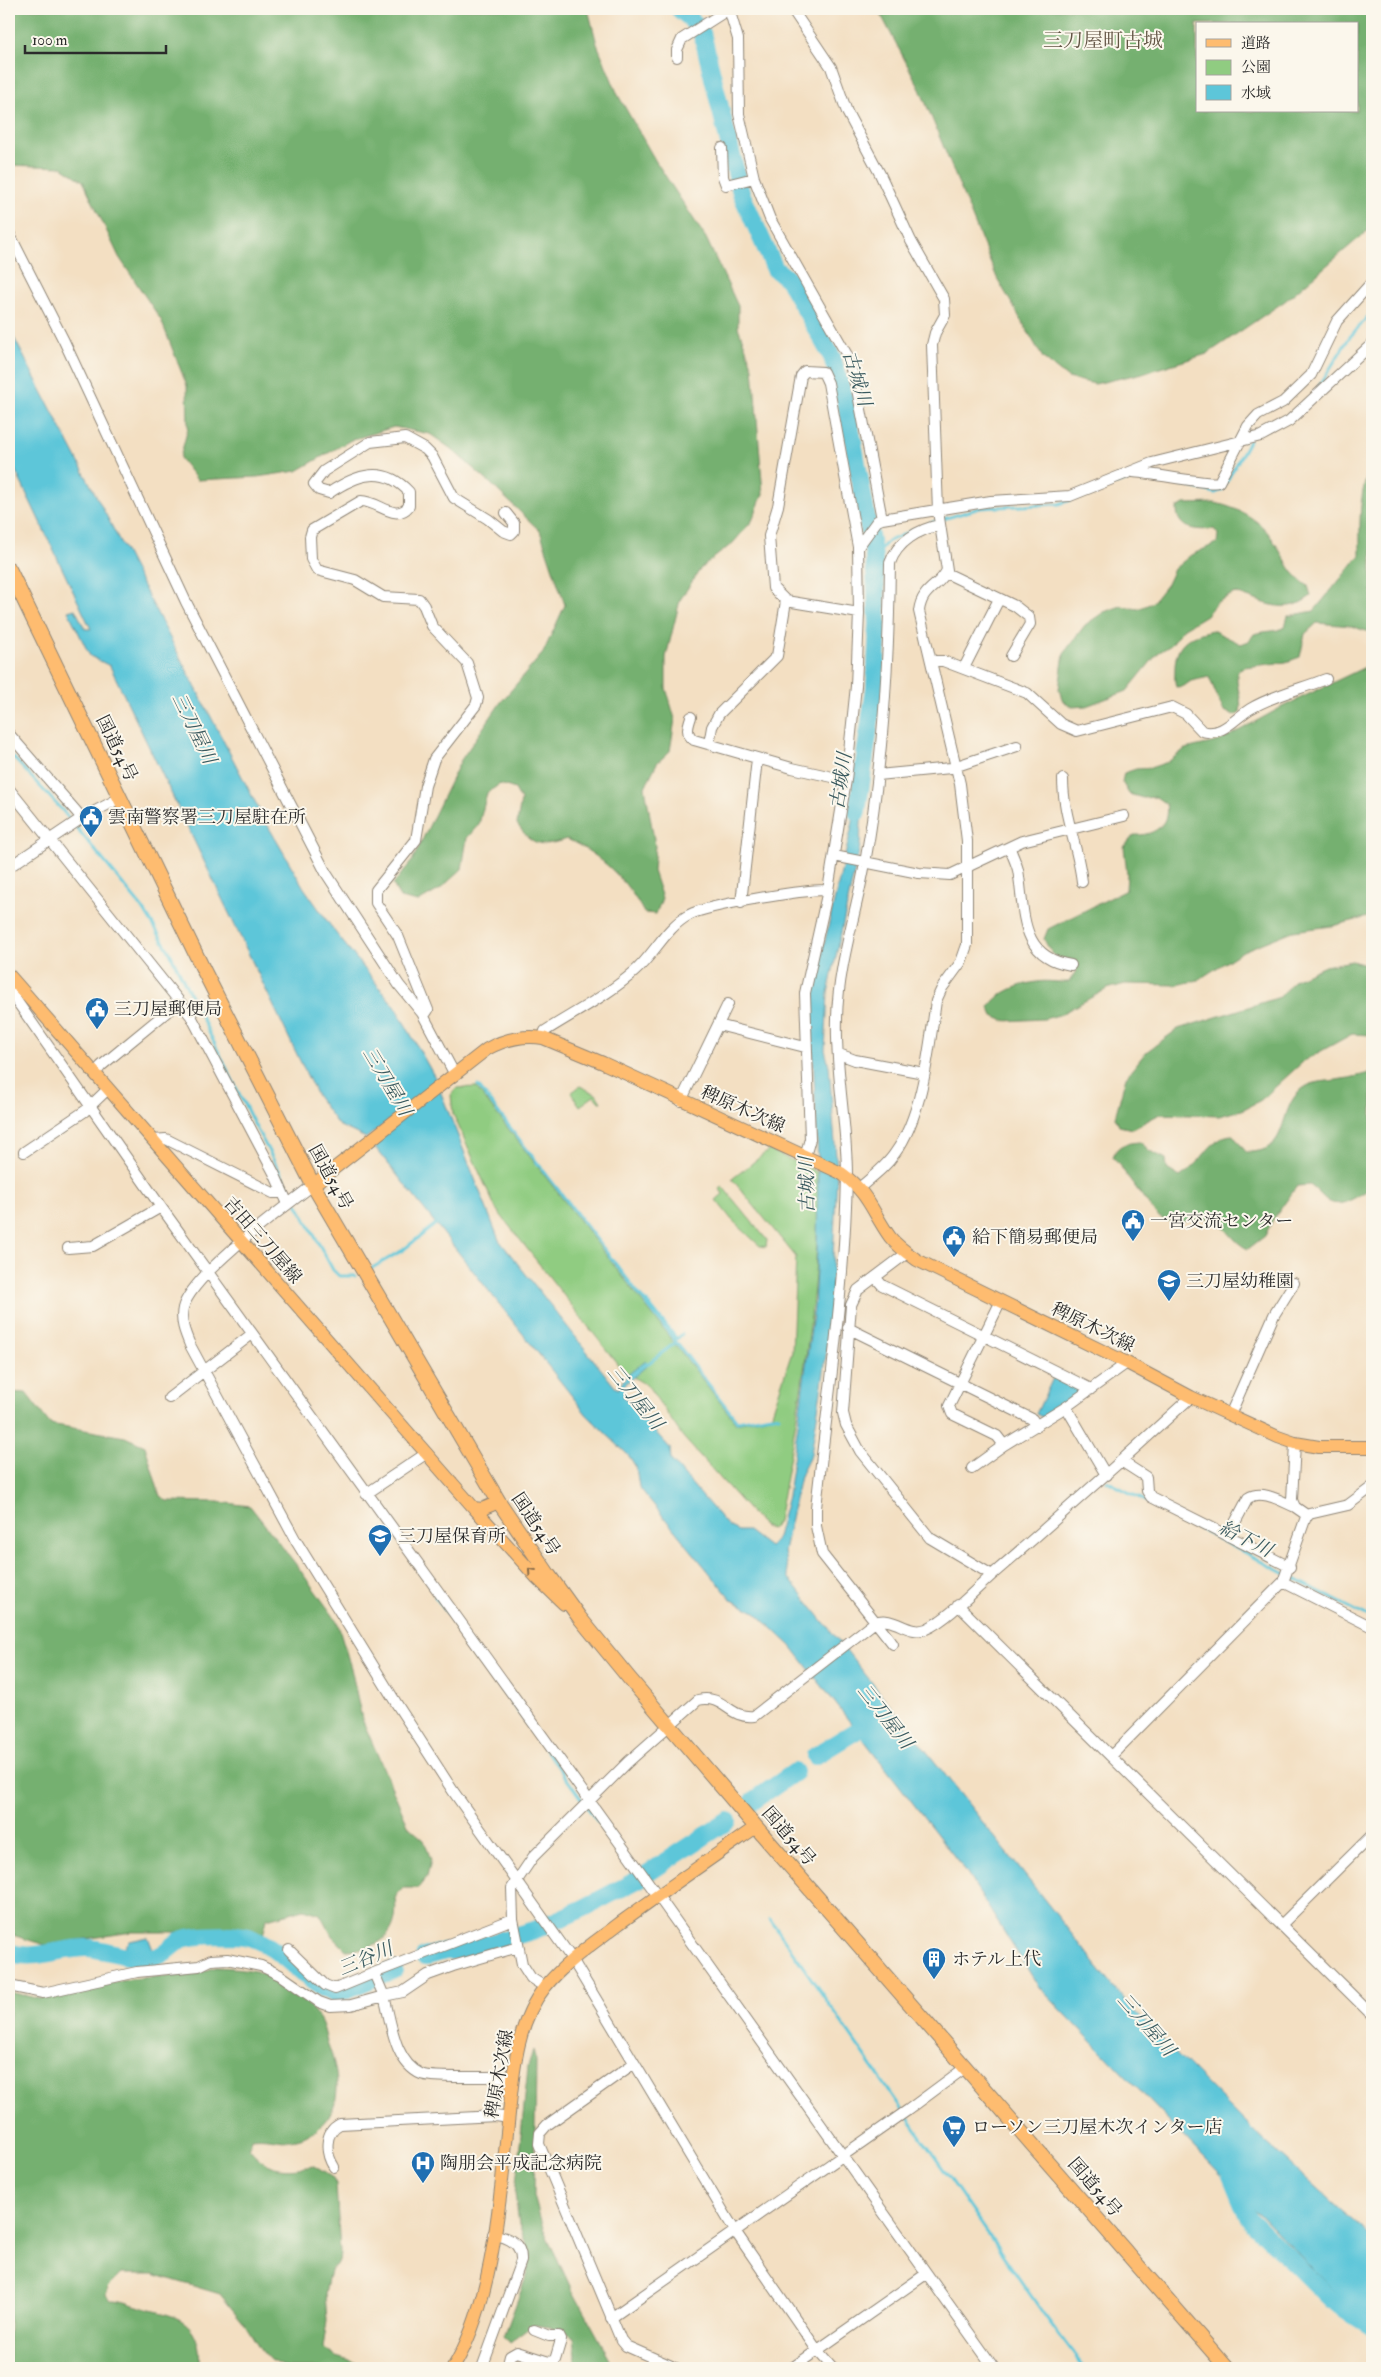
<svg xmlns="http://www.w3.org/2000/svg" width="1381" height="2377" font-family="'IM FELL Double Pica','Noto Serif JP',serif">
<rect width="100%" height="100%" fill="#fbf7ec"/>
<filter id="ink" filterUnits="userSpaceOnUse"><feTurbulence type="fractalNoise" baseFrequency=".02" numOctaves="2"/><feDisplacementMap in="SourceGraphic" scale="10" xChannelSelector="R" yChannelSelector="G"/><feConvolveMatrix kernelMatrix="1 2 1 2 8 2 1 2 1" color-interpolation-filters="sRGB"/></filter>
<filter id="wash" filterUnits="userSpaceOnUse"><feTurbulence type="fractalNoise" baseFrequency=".0096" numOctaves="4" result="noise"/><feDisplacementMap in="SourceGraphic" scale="20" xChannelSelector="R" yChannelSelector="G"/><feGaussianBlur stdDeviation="1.12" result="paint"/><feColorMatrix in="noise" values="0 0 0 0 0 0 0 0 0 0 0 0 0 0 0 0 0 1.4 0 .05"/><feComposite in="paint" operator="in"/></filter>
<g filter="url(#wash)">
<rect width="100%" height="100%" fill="#f3dfc2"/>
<path fill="#90cc81" stroke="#5e7c56" d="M580,1086L596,1094L601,1102H599L594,1096L580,1106L571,1093Z
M476,1087L736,1423L771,1416L792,1352L796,1257L732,1179L769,1150L817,1172C822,1290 799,1405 778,1521L772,1529L764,1527L683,1437L648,1386L623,1371L496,1209L453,1114L451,1095L457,1088Z
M722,1186L767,1240L766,1247L760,1246L732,1220L716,1200L723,1194L719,1188Z"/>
<path fill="#74b06f" stroke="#506e4d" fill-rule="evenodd" d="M9,9H588L597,44L618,95L655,160L706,238L738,306V327L753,368L763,494L752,521L733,543L701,568L680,600L666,657V688L675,719L670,751L657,763L645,787L655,845L653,871L662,898L656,914L644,913C627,880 601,855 567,839C542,847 533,847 517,824L521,800L515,789L500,784L487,793L479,824L467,838L462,869L439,890L418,902L400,898L393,884L412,861L461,760L501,702L543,653L565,605L540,531L490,483L450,448L430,434L394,427L351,440L297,471L257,477L197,480L180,458L188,428L187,386L161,320L119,257L83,181L62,167L9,165Z
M878,9H1372V227L1285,301L1207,354L1143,373L1095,384L1068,378L1043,358L997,278L920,89ZM1197,24H1357V111H1197Z
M1372,463V633L1351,626L1317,623L1305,634L1300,657L1286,662L1244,667L1238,671C1234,684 1243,697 1240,713L1234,716L1223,710L1209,677L1191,681L1184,686L1176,687C1174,680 1175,674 1175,667C1176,641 1189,636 1212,630L1241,644L1249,641L1254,634C1266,630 1274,633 1285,627L1288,616L1314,611L1360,555C1360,522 1358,493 1372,463Z
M1215,503C1238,508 1260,519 1273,540C1286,559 1288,572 1308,586L1311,596C1285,617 1263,601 1235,593L1217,602L1206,615L1183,629L1171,645L1158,653L1127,691L1086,706L1072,707L1062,700L1059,689L1064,653L1085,625L1104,612L1121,606L1138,609L1152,603L1167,584L1174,569L1191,555L1217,543L1218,534L1214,529C1197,531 1176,530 1177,508L1184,504Z
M1372,661V916L1332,926L1293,931L1243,951L1198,980L1177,985L1125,984L1107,989L1059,1015L1044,1019L1004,1021L993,1016L989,1007C998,992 1020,984 1037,982C1047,980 1059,983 1069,982L1076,971L1069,960C1054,960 1050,951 1044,939L1048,929L1126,890L1127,874L1124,847L1134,835C1154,836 1170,825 1166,804L1156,797L1143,798L1129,794L1122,782L1124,773L1136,769L1150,768L1168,762L1185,749L1220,741L1282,707L1365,667Z
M1352,961L1372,967V1035L1352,1034L1305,1060L1261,1100L1242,1110L1219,1116L1160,1114L1132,1129L1119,1126L1115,1117L1126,1077L1146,1052L1178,1029L1280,997L1294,980L1325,966Z
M1372,1072V1188C1359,1194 1342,1210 1328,1201C1322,1197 1317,1190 1310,1185L1297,1186L1272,1221L1265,1236L1248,1249C1233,1243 1224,1222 1211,1219C1192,1216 1179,1229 1157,1216L1113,1157C1117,1144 1127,1143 1140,1142L1150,1151L1166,1159L1167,1169L1180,1177C1185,1173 1192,1169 1196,1164C1206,1153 1216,1135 1233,1135L1246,1152C1292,1154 1276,1109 1302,1089C1314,1080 1328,1082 1342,1079C1352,1078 1362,1075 1372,1072Z
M9,1392L26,1393L50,1424L125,1437L145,1446L160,1496L167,1501L219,1502L250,1506L295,1563L337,1621L351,1668L362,1719L409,1827L424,1840L431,1860L427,1877L418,1888H402L395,1898C400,1935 380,1949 346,1950L332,1936L320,1914L304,1909L267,1919L263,1935L256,1938L235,1932H132L45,1945L9,1934Z
M216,1967C233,1968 253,1968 268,1976C286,1985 307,2000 318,2017C323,2023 325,2034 327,2042C339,2073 346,2108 314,2131C290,2148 275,2135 252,2138L249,2148C269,2173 285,2170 314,2166L333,2178L336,2184L340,2253L339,2262L330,2270L325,2294L327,2320L323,2348L336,2357L374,2368H286L270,2360L261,2350L246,2326L220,2294L153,2274H121L108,2287L106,2295L111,2300C123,2300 129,2304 141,2307C165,2315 192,2315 198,2345C200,2353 200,2361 197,2368H9V1992L41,1999L130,1979L199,1973Z
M533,2050L536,2061L534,2196L543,2228L570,2286L615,2368H573L576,2356L574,2337L556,2328L534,2325L510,2343L504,2336L525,2280L530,2257L519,2224L515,2193L528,2067Z"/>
<path fill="#5dc6d9" stroke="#447882" d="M9,328L264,819L304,888L335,932L396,1008L438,1083L366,1138L338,1125L317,1096L110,666L90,656L68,611L75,609L85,629H91L9,457Z
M863,779L860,846L828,993L825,1050L829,1066L837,1169L818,1159L812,1035L814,987Z
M439,1088L499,1240L615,1387L619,1389C623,1376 635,1369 646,1361L649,1364L625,1384L623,1396L670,1448L671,1460L728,1526L738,1531H748L769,1547L776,1541L788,1496L814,1307L817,1251L818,1166L837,1175L830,1319L824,1372L811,1454L800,1476L784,1551L788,1577L1128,2005L1259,2136L1372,2238V2330L1039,1987L964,1869L791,1646L755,1612L732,1600L639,1487L636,1467L629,1456L587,1415L371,1142Z
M1054,1376L1079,1388V1393L1044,1418L1036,1414Z
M148,1937L159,1965L135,1966L120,1962L119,1953L130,1941Z"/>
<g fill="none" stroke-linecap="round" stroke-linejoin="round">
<path stroke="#5dc6d9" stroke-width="3" d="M1318,388L1349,338L1372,312
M1251,435L1289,415
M1173,482L1215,493L1222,490L1249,441
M1102,488L1127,480L1150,479
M930,523L980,508L1059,504L1071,500
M874,557L887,542L915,529
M9,753L62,810L144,910L169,951L254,1124L333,1270L339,1276H355
M478,1086L737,1421L771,1415L779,1416
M372,1268L403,1250L437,1223
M647,1302L677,1339L682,1334
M646,1365L675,1343
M1107,1481L1372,1619
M435,1596L639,1879
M770,1919L1045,2316L1084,2368"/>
<path stroke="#5dc6d9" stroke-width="18" d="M679,9L690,18L702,33L741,193L775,269L788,279L832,357L847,408L874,557L878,624L875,687L857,812
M815,1756L864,1726
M752,1802L795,1772
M9,1952C35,1962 62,1947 88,1948C110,1950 133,1961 156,1957C165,1955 173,1944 181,1940C190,1935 224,1935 235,1935C276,1936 300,1982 336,1994L394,1970
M424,1957L445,1951H464L535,1930L584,1908L639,1879L728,1821
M1228,2168L1249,2219L1331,2300L1372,2326"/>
</g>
</g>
<g filter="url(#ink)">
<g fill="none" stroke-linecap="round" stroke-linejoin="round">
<g stroke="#8f8576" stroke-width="12">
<path id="minor" d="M729,9L738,39L739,114L754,178L770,219L847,355L858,394L882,519
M792,9L831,67L847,112L880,174L911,241L944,299L945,315L935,333L932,345L938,511L947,570C940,587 922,587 919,611L960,784L967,841V945L961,962L942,988L936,1001C929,1048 923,1115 895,1153C886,1167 872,1177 859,1188
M677,57V50L682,39L729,9
M722,148L723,177L726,185L754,178
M9,233L64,341L186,602L326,873L399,985L422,1013L454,1073
M1133,472C1150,473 1209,485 1219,482L1248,426L1258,415L1283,402L1311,375L1337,321L1372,282
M858,547L828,383L823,372L805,371L801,376L778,506L769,536L773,588L786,601L859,613
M946,573L1015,606L1029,617L1030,624L1011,656
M931,661H943L1027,693L1061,724L1077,731L1172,707L1186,714L1202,731C1222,737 1234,719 1250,709C1273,695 1301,689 1326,679
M964,668L999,599
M691,717C688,726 685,734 694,740L792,768L846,780
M9,734L82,818
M709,744L712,727L719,714L777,656L786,601
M878,775L951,768L1017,746
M1063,779C1063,816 1078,846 1082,882
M9,789L191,1016L274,1173L288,1204
M1010,848C1012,855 1016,862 1018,870C1025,910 1018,957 1071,965
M834,856L919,873L950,875L1022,841L1124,816
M9,867L82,818L120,798
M741,903L757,759
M9,990L161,1207L658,1896L994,2368
M424,1016L428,1010L398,936L376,903V890L416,840L425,786L434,759L476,705L478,698L467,663L432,626L424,606L419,599L383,597L355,580L317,570L311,559L310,537L312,530L361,501C379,501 395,523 409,506V492C384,465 357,474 329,493L319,490L314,484L324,471L370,442L405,438L425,449L432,456L454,498L488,519L503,531L511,534L514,531V523L506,513
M718,1025L805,1047
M543,1038L545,1031C575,1012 608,995 634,972C654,955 666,927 689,915C707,905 807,889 828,890
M839,1054L855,1060L924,1073
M95,1074L101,1066L179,1002
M681,1101L728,1004
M153,1140L166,1139L273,1193H283
M24,1152L85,1111L108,1089
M805,1156L810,1139L805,993L828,890L846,780L856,686L859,613L858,547L877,521L882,519L991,501L1070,496L1152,463L1261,436L1289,421L1372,344
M313,1185C283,1208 192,1274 183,1308C180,1321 185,1333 190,1345L296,1541L398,1706L453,1791L572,1959L735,2231L817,2350L833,2368
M68,1248L93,1246L161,1207
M907,1253L858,1290L851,1305L843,1413L846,1425L860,1451L930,1538L992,1575
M875,1277L882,1285L1087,1387L1090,1390
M1001,1301L949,1406L952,1414L997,1436L1004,1445L1066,1407L1127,1363
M848,1328L1032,1419L1037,1426
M169,1398L252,1334
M1066,1407L1106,1475
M1230,1415L1274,1315L1294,1283
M1295,1443L1292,1500L1295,1507L1308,1516
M1121,1461L1146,1477L1147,1491L1151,1497L1290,1567
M972,1468L1004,1445
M366,1494L427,1453
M1228,1536L1248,1498C1262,1489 1281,1501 1295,1507
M1283,1582L1372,1627
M958,1605L1372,2015
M893,1644L822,1554L816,1526V1508C828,1397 845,1288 847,1175C847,1123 835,1070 837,1018C838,966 856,914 865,863C883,764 889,664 890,563C897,542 919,529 940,525
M1111,1756L1283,1582L1306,1517L1309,1514L1348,1505L1372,1487
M513,1919L374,1973L384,1996L403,1992L428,1975L453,1966L518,1947
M1281,1925L1372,1835
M289,1950L325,1985L335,1989L374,1973
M9,1986L43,1993L137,1972L199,1966L211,1960L227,1959L261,1966L280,1975L319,2002L330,2006L351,2005L384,1996C391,2021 394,2062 421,2074C430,2079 497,2076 513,2077
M545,1987L531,1978L522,1964L513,1919L512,1888L533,1857L628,1762L698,1700C725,1694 728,1719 754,1716L875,1622C894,1615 908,1636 926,1629C947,1620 976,1589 993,1574C1060,1516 1126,1457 1191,1397
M633,2064L547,2125L540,2133L539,2144L621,2340L626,2346L676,2368
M334,2167C325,2153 324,2132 340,2124L496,2116L509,2118
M611,2318L908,2110L966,2067
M482,2368L521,2261C522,2243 509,2238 493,2234
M507,2368L510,2356L517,2352L549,2362L555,2360L561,2340L559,2336H549L534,2330
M792,2368L926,2274"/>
</g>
<g stroke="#8f8576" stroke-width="14">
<path id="major" d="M9,975L474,1508L482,1509L499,1502
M313,1185L487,1049C505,1039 523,1035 543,1038L603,1063L841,1173C869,1193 872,1212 890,1237C897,1246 907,1253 917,1260L1127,1363L1191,1397L1278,1437L1295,1443L1319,1447H1372
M474,1508L537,1578L564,1604
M453,2368C493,2303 500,2199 508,2123C513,2078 515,2024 545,1987C566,1961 594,1943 620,1923C665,1890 710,1859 756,1827"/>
</g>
<g stroke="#8f8576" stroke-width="16">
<path id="highway" d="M9,569L204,971L313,1185L499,1502L548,1574L579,1617L629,1678L756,1827L1227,2368"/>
</g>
<use href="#minor" stroke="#fff" stroke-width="10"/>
<use href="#major" stroke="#febc70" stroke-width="12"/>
<use href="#highway" stroke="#febc70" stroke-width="14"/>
</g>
<defs><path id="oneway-chevron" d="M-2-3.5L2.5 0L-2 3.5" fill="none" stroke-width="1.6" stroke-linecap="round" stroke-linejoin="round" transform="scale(1.25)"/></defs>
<use stroke="#8a6c4a" href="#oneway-chevron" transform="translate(531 1571) rotate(-132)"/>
</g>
<defs>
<g id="civic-pin" transform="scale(1.25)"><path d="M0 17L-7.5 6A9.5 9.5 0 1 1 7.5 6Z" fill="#1f6fb2" stroke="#fbf7ec"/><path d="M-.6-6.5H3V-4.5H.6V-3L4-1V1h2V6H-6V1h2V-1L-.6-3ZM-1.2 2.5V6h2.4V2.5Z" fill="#fff"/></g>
<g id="school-pin" transform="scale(1.25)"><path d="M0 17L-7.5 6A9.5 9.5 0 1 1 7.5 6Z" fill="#1f6fb2" stroke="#fbf7ec"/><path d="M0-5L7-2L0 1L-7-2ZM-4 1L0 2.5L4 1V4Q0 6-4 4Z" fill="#fff"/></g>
<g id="building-pin" transform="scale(1.25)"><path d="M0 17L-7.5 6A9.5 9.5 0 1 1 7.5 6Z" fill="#1f6fb2" stroke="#fbf7ec"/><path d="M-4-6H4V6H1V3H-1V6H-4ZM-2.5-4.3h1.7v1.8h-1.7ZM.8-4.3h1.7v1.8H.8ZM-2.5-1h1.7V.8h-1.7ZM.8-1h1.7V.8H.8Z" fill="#fff"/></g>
<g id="supermarket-pin" transform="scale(1.25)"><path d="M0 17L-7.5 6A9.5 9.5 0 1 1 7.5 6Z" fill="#1f6fb2" stroke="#fbf7ec"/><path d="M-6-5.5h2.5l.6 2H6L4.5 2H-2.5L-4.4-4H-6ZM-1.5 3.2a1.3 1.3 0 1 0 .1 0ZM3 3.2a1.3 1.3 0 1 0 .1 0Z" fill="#fff"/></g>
<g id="hospital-pin" transform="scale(1.25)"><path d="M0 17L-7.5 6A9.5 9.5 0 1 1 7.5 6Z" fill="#1f6fb2" stroke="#fbf7ec"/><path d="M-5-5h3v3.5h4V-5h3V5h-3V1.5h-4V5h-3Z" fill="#fff"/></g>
</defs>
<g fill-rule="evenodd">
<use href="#civic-pin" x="91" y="817"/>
<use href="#civic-pin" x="97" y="1009"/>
<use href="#civic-pin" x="1133" y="1221"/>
<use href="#civic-pin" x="954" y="1237"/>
<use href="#school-pin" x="1169" y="1281"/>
<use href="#school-pin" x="380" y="1536"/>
<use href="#building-pin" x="934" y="1959"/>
<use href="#supermarket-pin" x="954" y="2127"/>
<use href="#hospital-pin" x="423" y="2163"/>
</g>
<g text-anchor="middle" stroke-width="4" stroke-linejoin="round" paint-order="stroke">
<g font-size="18" fill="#2b2b2b" stroke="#fbf7ec">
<text transform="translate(117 748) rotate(64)" y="6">国道54号</text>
<text transform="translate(743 1109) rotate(24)" y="6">稗原木次線</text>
<text transform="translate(331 1177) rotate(61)" y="6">国道54号</text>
<text transform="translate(263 1240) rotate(49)" y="6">吉田三刀屋線</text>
<text transform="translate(1093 1327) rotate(26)" y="6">稗原木次線</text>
<text transform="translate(536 1524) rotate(56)" y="6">国道54号</text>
<text transform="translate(789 1836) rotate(49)" y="6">国道54号</text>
<text transform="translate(499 2074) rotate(-80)" y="6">稗原木次線</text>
<text transform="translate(1095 2187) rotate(49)" y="6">国道54号</text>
</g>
<g font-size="18" fill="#2b2b2b" stroke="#fbf7ec" text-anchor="start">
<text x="108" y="823">雲南警察署三刀屋駐在所</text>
<text x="114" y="1015">三刀屋郵便局</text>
<text x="1150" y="1227">一宮交流センター</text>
<text x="972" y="1243">給下簡易郵便局</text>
<text x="1186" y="1287">三刀屋幼稚園</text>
<text x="398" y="1542">三刀屋保育所</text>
<text x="952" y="1965">ホテル上代</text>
<text x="972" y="2133">ローソン三刀屋木次インター店</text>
<text x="440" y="2169">陶朋会平成記念病院</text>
</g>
<g font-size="19" font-style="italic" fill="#3a5a5f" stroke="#fbf7ec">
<text transform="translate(858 378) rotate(73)" y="7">古城川</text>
<text transform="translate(195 728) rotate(64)" y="7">三刀屋川</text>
<text transform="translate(840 781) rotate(-82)" y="7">古城川</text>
<text transform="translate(388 1081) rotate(59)" y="7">三刀屋川</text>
<text transform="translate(806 1185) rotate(-91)" y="7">古城川</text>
<text transform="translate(636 1397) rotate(51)" y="7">三刀屋川</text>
<text transform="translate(1246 1538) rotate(27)" y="7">給下川</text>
<text transform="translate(886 1716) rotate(52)" y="7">三刀屋川</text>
<text transform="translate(365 1958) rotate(-23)" y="7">三谷川</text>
<text transform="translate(1147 2024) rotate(49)" y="7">三刀屋川</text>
</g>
<g font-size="20" fill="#635545" stroke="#fbf7ec">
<text x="1103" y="47">三刀屋町古城</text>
</g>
</g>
<rect width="1381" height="2377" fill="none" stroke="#fbf7ec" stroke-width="30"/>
<rect x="1196" y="22" width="162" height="90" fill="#fbf7ec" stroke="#a8a59f"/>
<rect x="1206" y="39" width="25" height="8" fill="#febc70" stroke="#a8a59f"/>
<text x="1241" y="48" font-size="15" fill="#2b2b2b">道路</text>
<rect x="1206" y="60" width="25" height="15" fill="#90cc81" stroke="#a8a59f"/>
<text x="1241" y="72" font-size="15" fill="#2b2b2b">公園</text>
<rect x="1206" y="85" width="25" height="15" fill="#5dc6d9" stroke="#a8a59f"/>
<text x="1241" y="98" font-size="15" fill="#2b2b2b">水域</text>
<path d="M25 45v8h141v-8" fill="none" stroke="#2b2b2b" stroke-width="2.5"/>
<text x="32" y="45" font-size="15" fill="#2b2b2b" stroke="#fbf7ec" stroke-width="4" paint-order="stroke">100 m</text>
</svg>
